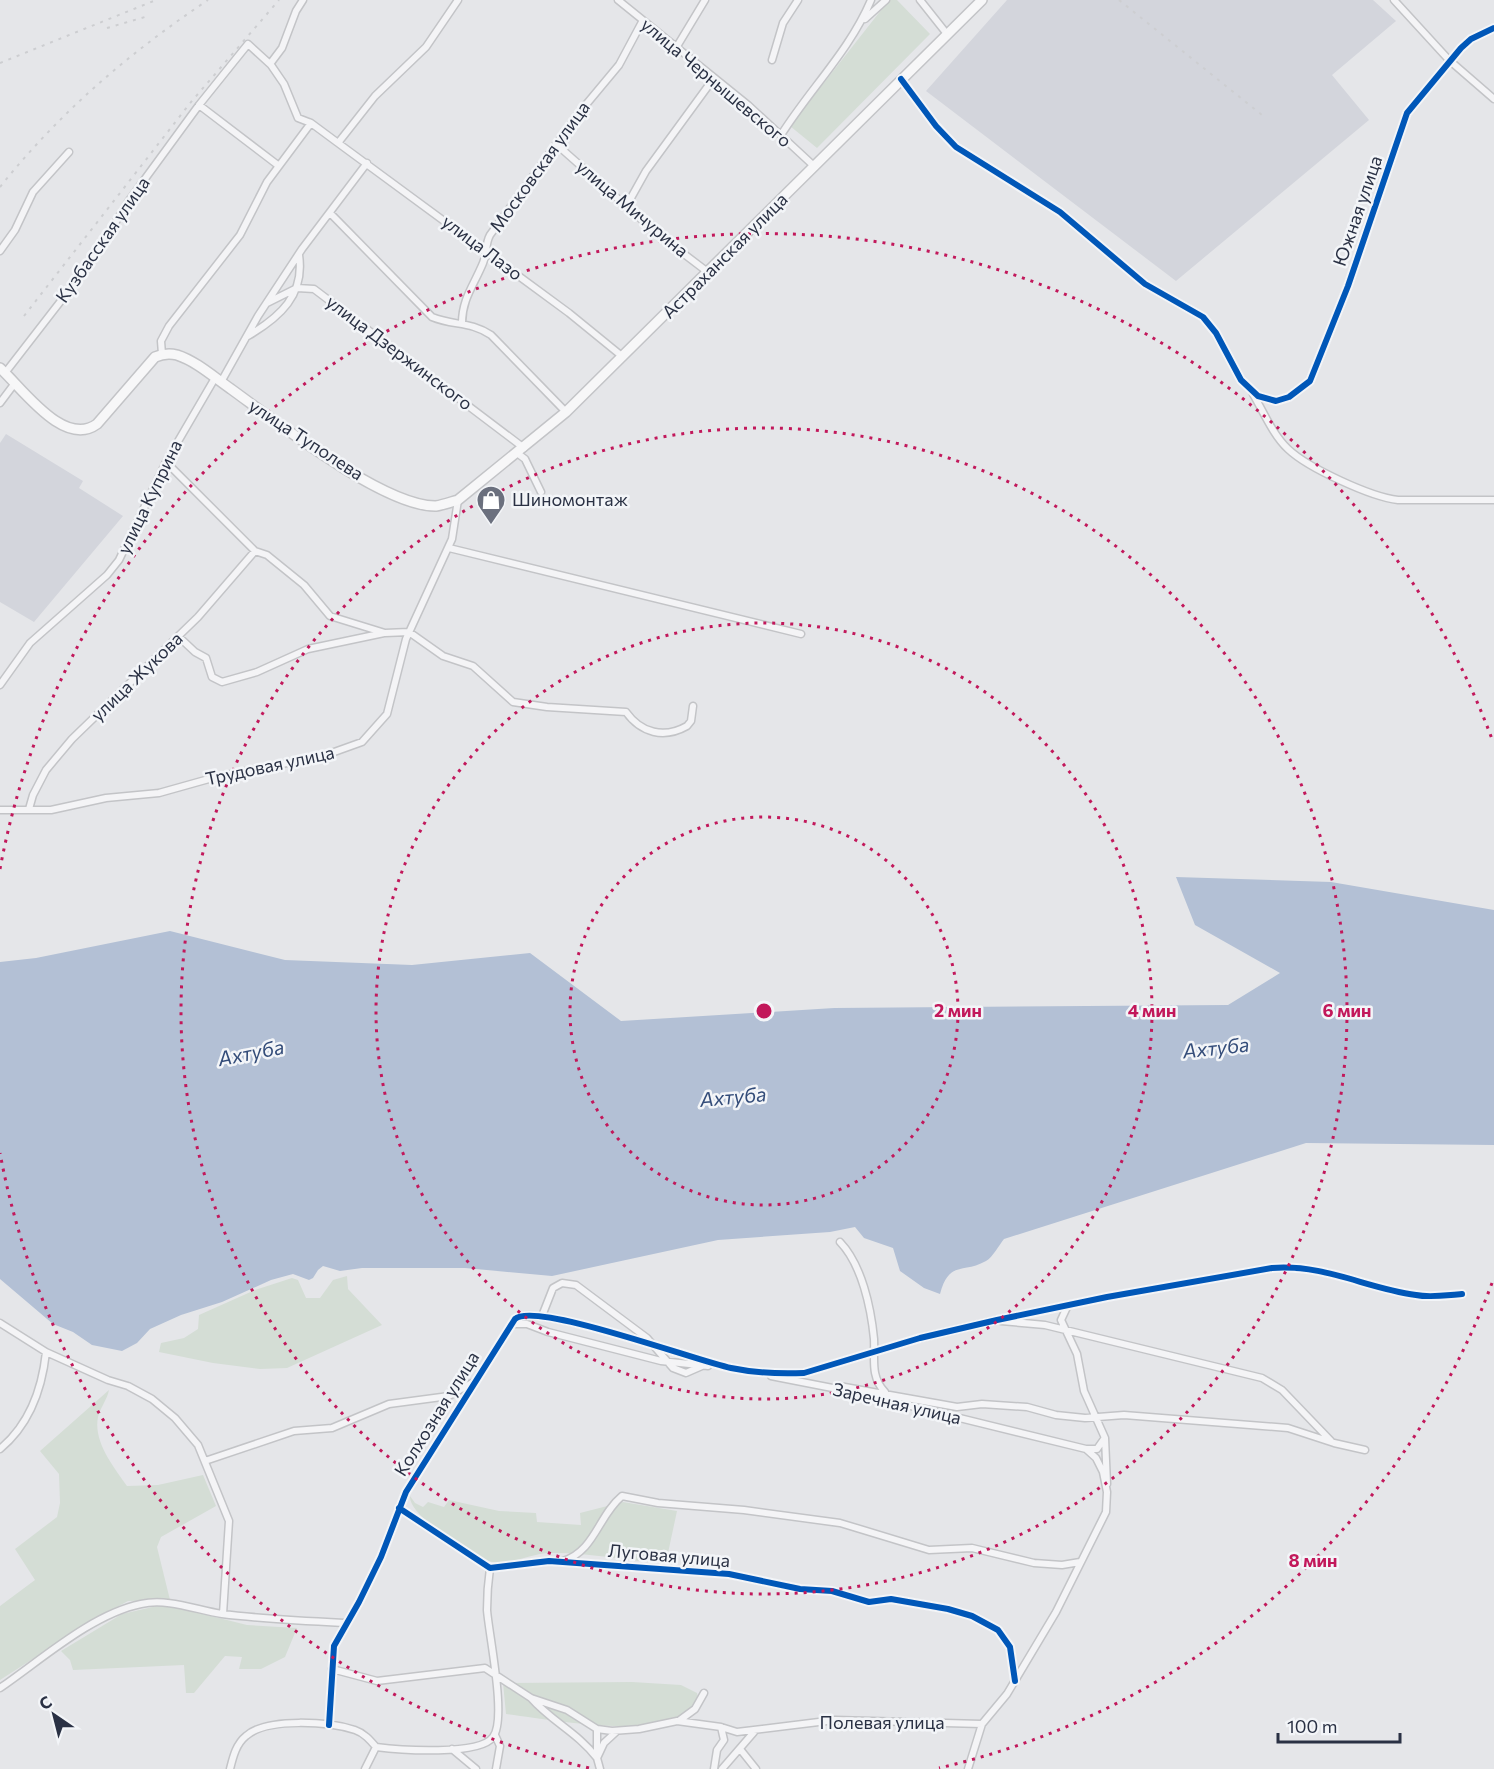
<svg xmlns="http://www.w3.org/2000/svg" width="1494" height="1769" font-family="Commissioner,sans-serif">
<rect width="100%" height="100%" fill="#e5e6e9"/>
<path fill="#d3d5dc" d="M1007,0H1373L1396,21L1332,75L1369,120L1176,281L926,91Z
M6,434L83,481L79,488L123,516L34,622L0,602V443Z"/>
<path fill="#d4ddd5" d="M889,0H897L930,34L817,148L790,126Z
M347,1276L348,1289L382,1325L287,1368L260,1369L213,1363L159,1352L161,1343L184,1338L198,1329L199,1315L255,1290L292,1278L298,1280L306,1298H320L333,1280Z
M109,1390C107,1400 100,1408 98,1417C93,1442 114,1467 127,1486L158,1485L203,1475L216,1506L161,1537L157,1547L170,1600L128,1601L95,1619L0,1680V1606L35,1580L15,1549L57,1517L60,1503L59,1474L40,1451Z
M410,1496L415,1503L423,1507L428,1502L444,1507L449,1500L499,1511L536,1513L537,1522L581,1525L580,1513L623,1502L677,1511L668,1553L652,1554L651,1562C618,1559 583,1552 550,1553C532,1553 508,1566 492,1562C473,1557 408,1516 410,1496Z
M157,1606L175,1607L247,1625L297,1628L285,1657L261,1669H239L242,1657L225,1656L194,1693H186L184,1665L73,1670L70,1660L61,1651L122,1614Z
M632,1682L681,1685L697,1693L698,1698C692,1706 687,1713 678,1717C635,1736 553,1720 506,1714L503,1683Z"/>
<path fill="#b3c0d5" d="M1176,877L1331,882L1494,910V1145L1306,1143L1004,1239C999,1245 993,1257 986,1261C963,1274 949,1260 940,1294L924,1288L900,1271L893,1248L864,1238L855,1227L830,1232L718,1240L552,1276L465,1268H362L340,1271L323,1266L318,1270L313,1278L309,1280L293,1274L271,1280L222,1302L181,1315L150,1329L137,1343L122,1351L92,1345L73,1332L53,1324L0,1279V962L36,958L170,931L285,960L412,965L530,953L621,1021L834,1008L1228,1005L1280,973L1195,925Z"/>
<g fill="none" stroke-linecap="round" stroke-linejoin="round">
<g stroke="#c3c4c7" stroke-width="9">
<path id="minor" d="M618,0L748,105L815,167
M920,0L947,34
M1394,0L1449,60L1494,99
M865,19L886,0
M676,48L705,0
M772,60L783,23L798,0
M270,64L282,48L296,11L303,0
M901,79L936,126L956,147L1060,212L1145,284L1203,317L1216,333L1241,380L1258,396L1276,401L1289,397L1310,381L1348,286L1407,113L1461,48L1471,39L1494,28
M199,105L248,44L271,65L284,84L298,118L311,123L338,143L375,96L426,47L458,0
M781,135C810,89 850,50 871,0
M338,143L569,313L623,357
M556,144L659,235L709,273
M627,205L646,171L714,78
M330,213L432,317C454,326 470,321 491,335L566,412
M0,251L15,230L33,192L69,152
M267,303L297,288L314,289L524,448
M462,323C462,299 474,285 483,263C487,254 485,244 490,235L579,113L619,65L642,22
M248,336C280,317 305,295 299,255
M162,354L161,341L169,326L240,235L267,182L311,123
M5,373L91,262L128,202L199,105L279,166
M221,382L258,316L302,249L367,163
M1253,394C1263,411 1273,435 1288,449C1308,468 1371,497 1398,500H1494
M0,403L15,383
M517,453L525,459L541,492
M166,462L255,551L267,555L304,585L330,616L385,633L409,632L443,656L473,666L513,702L547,707L626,712C641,733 664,739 687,726L691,721L693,706
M449,548L801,634
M179,637L195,652L206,658L212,677L222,682L257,672L308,649L384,633
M0,685L30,643L107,575L119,560L166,462L215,378
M29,809L33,795L46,770L72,739L198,617L255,551
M0,810H51L106,798L159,793L216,777L323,756L362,742L387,714L406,639L452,539L458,500
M840,1242C862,1265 871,1308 874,1339C875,1358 870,1377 885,1392
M1068,1305L1061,1320L1077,1354L1084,1391L1105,1438L1107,1484
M542,1316L553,1288L562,1283L576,1285L647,1338L673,1368L686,1373L702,1366
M1001,1321L1045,1325L1262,1378L1282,1390L1331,1441
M0,1323L46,1352C42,1390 30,1424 0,1449
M513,1324H527L548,1332L661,1361L708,1366
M46,1352L108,1380L128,1386L152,1399L175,1418L198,1445L229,1521L223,1614
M771,1376L858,1393L1086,1449L1096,1458L1103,1472L1107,1492L1106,1512L1056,1612L1007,1694L982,1724L968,1769
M839,1386L957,1407L982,1404L1027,1407L1056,1415L1085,1418L1124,1415L1288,1428L1334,1443L1365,1450
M1086,1449H1097L1104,1439
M205,1461L294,1431L332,1428L389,1404L449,1396L472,1383
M399,1508L490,1568L549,1561L729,1574L800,1589L832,1591L869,1602L891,1599L948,1609L972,1616L998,1630L1010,1647L1015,1679
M563,1561C595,1551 598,1516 622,1496L658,1503L744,1510L840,1523L929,1550L972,1548L1034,1563L1062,1565L1080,1562
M332,1669L377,1681L485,1668L531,1698L567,1710L597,1729L612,1731L639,1729L677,1721L721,1727L737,1732L835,1720L982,1724
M0,1688C41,1660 92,1614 141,1604C168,1598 196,1610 222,1614C263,1619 305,1621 346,1623
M531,1698C551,1721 578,1733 597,1758L604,1743L617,1731
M680,1720L695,1709L704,1693
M329,1725L334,1646L359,1602L381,1557L406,1492L515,1319C535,1301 697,1361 731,1368C755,1373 780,1374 804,1373L920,1338L997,1320L1107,1297L1272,1268C1325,1264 1365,1288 1416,1295C1431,1298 1447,1295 1462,1294
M597,1729V1758L600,1769
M495,1735L500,1746L496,1769
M452,1749L476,1769
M740,1749L756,1769
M230,1769C233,1757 236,1744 246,1736C267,1717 330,1722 355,1730C364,1733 370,1740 376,1747
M365,1769L376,1747C399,1750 480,1756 493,1737C507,1719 489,1636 487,1610C487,1596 488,1582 490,1568
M714,1769L717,1750L724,1740L721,1727
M722,1769L754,1732"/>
</g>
<g stroke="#c3c4c7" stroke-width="12">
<path id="secondary" d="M0,368C23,389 64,448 97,424L155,357C162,354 169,353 177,355C196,361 215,378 231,389C274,420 384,507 436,506C443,505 451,502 458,500L566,412L982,0"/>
</g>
<use href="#minor" stroke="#f4f4f6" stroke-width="6"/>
<use href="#secondary" stroke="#f7f7f8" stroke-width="9"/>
<path stroke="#cdced1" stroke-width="2" stroke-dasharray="3 6" stroke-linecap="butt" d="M1119,0L1262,115
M107,28L145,17
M0,63L156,0
M0,187C60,112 129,53 208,0
M24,316L191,102L279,0"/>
<g stroke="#f3f5f8" stroke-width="10">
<path id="cycleway" d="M901,79L936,126L956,147L1060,212L1145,284L1203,317L1216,333L1241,380L1258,396L1276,401L1289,397L1310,381L1348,286L1407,113L1461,48L1471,39L1494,28
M399,1508L490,1568L549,1561L729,1574L800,1589L832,1591L869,1602L891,1599L948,1609L972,1616L998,1630L1010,1647L1015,1681
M329,1725L334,1646L359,1602L381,1557L406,1492L515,1319C535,1301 697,1361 731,1368C755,1373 780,1374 804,1373L920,1338L997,1320L1107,1297L1272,1268C1325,1264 1365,1288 1416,1295C1431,1298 1447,1295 1462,1294"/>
</g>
<use href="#cycleway" stroke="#0057b8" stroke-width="6"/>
</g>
<g fill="none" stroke="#c2185b" stroke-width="3" stroke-dasharray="3 6">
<circle cx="764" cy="1011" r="194"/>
<circle cx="764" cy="1011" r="388"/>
<circle cx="764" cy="1011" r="583"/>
<path d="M1492 1283A777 777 0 0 1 939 1768M589 1768A777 777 0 0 1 0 1153M0 869A777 777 0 0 1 1492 739"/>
</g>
<defs>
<g id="shop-pin" transform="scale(1.5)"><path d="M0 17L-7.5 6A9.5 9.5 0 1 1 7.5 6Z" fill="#6b707e" stroke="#f3f5f8"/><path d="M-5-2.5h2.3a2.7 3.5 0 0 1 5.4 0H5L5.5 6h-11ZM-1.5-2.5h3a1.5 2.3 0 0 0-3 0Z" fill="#fff"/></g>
</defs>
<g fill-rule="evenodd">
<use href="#shop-pin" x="491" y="500"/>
</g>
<g text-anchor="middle" stroke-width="5" stroke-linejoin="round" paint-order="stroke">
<g font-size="18" fill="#2a3144" stroke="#f3f5f8">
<text transform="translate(716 83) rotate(40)" y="6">улица Чернышевского</text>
<text transform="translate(540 167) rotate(-54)" y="6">Московская улица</text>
<text transform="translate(632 209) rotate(40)" y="6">улица Мичурина</text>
<text transform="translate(1358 211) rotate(-71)" y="6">Южная улица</text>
<text transform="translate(103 240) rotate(-55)" y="6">Кузбасская улица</text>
<text transform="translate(482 248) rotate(37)" y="6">улица Лазо</text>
<text transform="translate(725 256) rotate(-45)" y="6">Астраханская улица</text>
<text transform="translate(399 353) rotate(37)" y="6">улица Дзержинского</text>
<text transform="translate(306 440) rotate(33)" y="6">улица Туполева</text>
<text transform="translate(150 497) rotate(-64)" y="6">улица Куприна</text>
<text transform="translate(137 677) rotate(-44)" y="6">улица Жукова</text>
<text transform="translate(270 766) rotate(-12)" y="6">Трудовая улица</text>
<text transform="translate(897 1404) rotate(13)" y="6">Заречная улица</text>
<text transform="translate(437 1414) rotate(-58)" y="6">Колхозная улица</text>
<text transform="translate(669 1556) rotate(5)" y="6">Луговая улица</text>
<text x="882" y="1729">Полевая улица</text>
</g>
<g font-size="18" fill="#2a3144" stroke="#f3f5f8" text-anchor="start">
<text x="512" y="506">Шиномонтаж</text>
</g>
<g font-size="20" font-style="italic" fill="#334c79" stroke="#f3f5f8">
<text transform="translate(1216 1048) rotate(-6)" y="7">Ахтуба</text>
<text transform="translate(251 1053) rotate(-11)" y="7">Ахтуба</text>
<text transform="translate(733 1097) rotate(-5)" y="7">Ахтуба</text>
</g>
</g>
<circle cx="764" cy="1011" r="9" fill="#c2185b" stroke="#f3f5f8" stroke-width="3"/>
<g font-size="18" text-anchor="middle" font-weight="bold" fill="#c2185b" stroke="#f3f5f8" stroke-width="5" stroke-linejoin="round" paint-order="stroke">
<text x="958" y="1017">2 мин</text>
<text x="1152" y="1017">4 мин</text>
<text x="1347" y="1017">6 мин</text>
<text x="1313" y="1567">8 мин</text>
</g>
<g transform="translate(54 1715) rotate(325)" stroke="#f3f5f8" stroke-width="4.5" paint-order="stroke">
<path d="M0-4.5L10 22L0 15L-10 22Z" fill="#2a3144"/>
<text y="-9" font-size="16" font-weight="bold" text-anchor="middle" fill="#2a3144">С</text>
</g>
<path d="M1278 1733v9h122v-9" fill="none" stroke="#2a3144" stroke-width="3"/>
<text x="1287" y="1733" font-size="18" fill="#2a3144" stroke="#f3f5f8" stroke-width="4.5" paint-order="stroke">100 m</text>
</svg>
